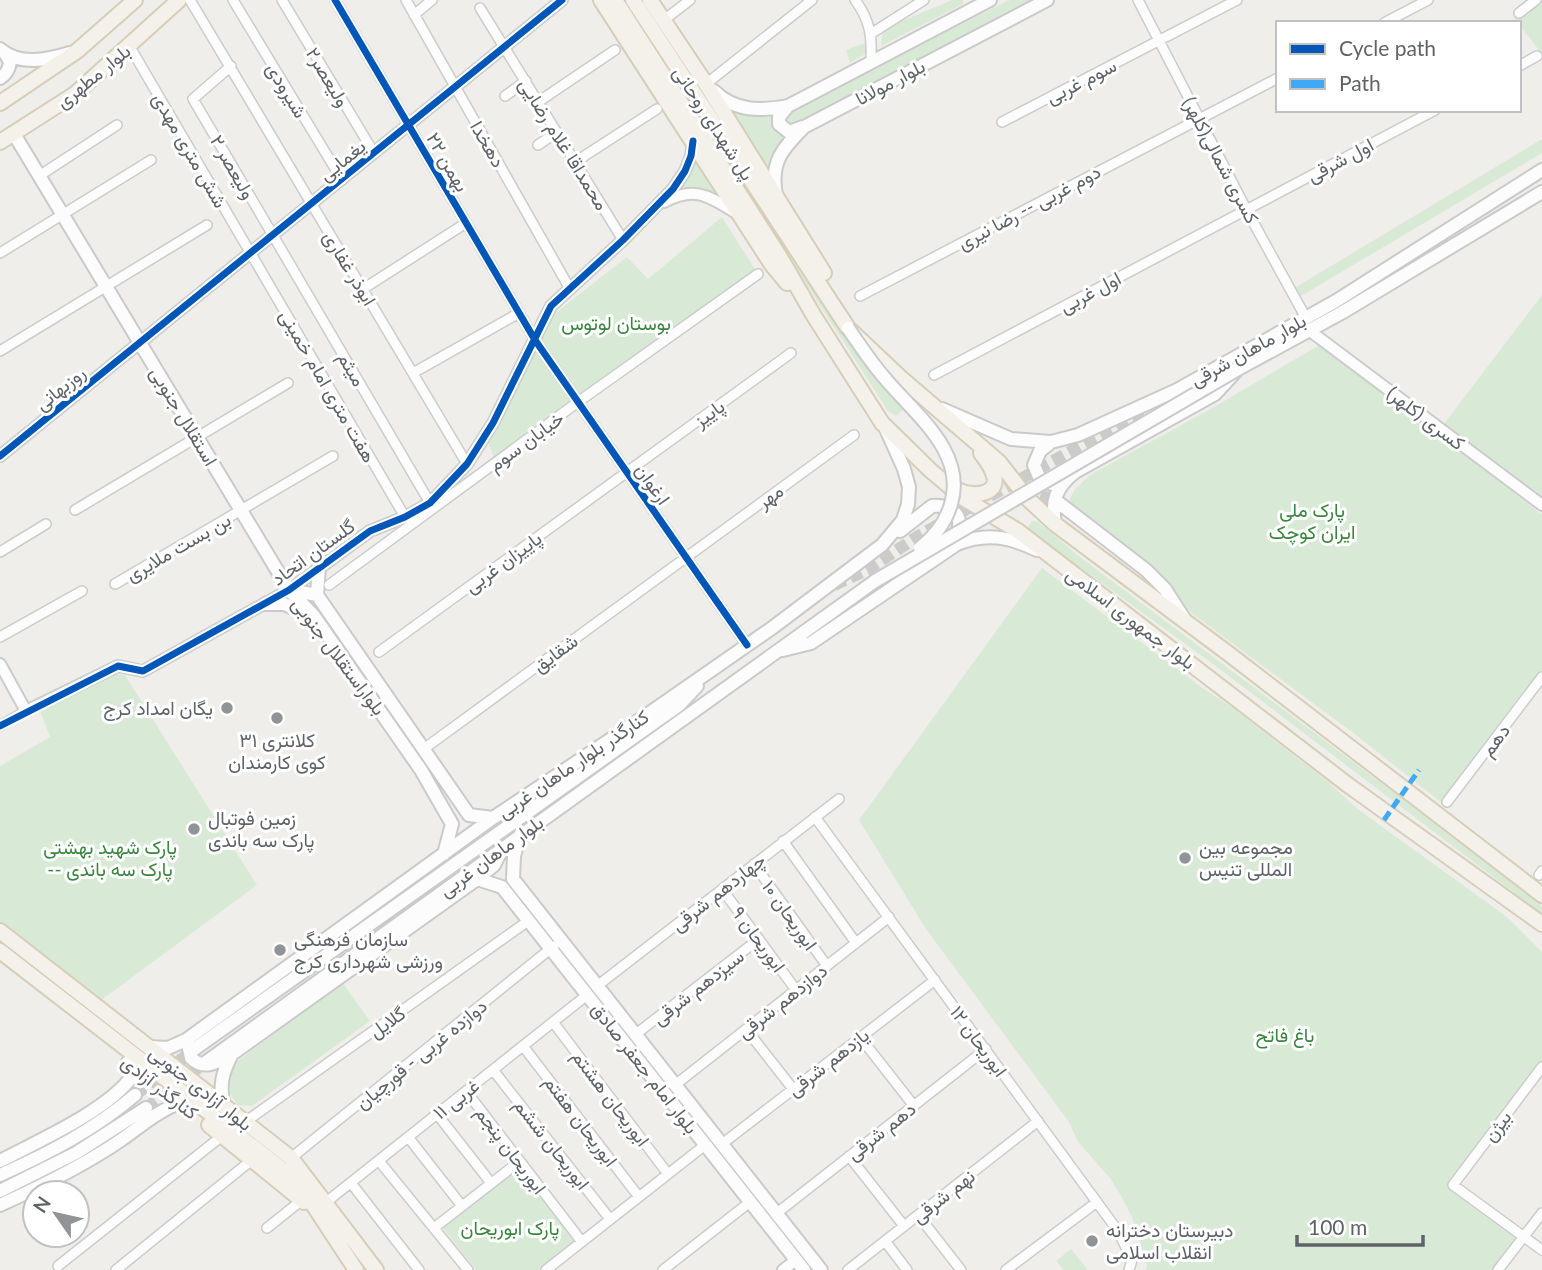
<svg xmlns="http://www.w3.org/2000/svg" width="1542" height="1270" font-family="Lato,Vazirmatn,sans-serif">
<rect width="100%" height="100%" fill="#efeeea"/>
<path fill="#d8ead6" d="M952,0H963V4L881,46L883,29Z
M1009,0H1036L804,120L792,125L786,121L787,114L806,103Z
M1538,0H1542V54L1514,18Z
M870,41L867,53L850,63L846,50Z
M723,106L753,116L776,114C774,127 776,131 787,138L772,156L767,176Z
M1542,139V153L1301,296L1296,287Z
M695,161L717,196L716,197L702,188L678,191Z
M722,217L758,274L497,466L488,442L529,365L549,318L627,257L648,279Z
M765,220L849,341L902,404L903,410L896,416L888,411Z
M1542,295V505L1440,429Z
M1321,344L1542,515V671L1442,803L1356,735L1189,611L1157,572L1068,503L1075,489L1090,475L1214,407Z
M1032,521H1037L1080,557L1512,881L1542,906V914L1213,664L1030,531L1028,527Z
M1042,568L1204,689L1233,708L1327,781L1359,810L1507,917L1542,952V1063L1454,1186V1192L1519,1238L1495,1270H1146L1147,1266L1132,1217L1120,1194L1110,1178L1078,1142L1069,1122L926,929L859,820Z
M116,674L125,675L257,885L100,1001L0,924V766L50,737L40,711Z
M342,982L370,1021L252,1106L238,1105C224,1087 225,1083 235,1063Z
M519,1167L576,1240L538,1270H476L442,1227Z
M1071,1249L1088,1270H1064L1056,1261Z"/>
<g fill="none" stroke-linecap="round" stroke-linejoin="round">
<path stroke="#cbcbca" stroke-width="12" stroke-dasharray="12 6" stroke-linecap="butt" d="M1023,491L1036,493L1059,503
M834,585L867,570L920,535L1147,409
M135,1095L193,1050
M146,1108L206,1062"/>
<g stroke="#cbcccc" stroke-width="12">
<path id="minor" d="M190,0L467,464
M233,0L342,180
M282,0L374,153
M335,0L535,340L747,645
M406,0L570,289
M855,0C870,20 872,36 871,60
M1138,0L1246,209L1306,318
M480,8L623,240
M1519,13L1536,0
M414,15L432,0
M664,20L690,0
M1384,23L1428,0
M872,33L924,0
M130,47L405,517
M231,66L193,99L430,503
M1519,66L1537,56
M706,84L812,0
M505,96L526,81
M538,102L615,50
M1002,122L1237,0
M538,145L557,132
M575,162L657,109
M39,176L117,125
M0,253L151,160
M363,289L466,223
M860,296L1278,78
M0,351L207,225
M413,373L519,313
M934,375L1435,110
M75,510L288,383
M0,552L46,524
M115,584L333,456
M329,585L578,402L758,274
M0,637L82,591
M379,652L791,353
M0,726L26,711
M425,748L854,435
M1447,802L1542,677
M815,817L1118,1231L1132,1260L1129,1270
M783,841L856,943
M754,864L827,966
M1539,875L1542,871
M722,889L796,990
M597,986L839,799
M553,1022L668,1174
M746,1029L793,1089
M636,1034L759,939
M860,1037L914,1106
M523,1046L639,1197
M1542,1067L1453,1185L1542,1250
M493,1070L610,1219
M675,1085L889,917
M466,1091L582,1242
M437,1114L491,1183
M245,1122L528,921
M408,1137L462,1206
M722,1144L935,980
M849,1156L904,1226
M291,1158L554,946
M379,1161L468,1270
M351,1183L419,1270
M325,1203L587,995
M777,1213L986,1049
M918,1215L961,1270
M267,1228L302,1200
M434,1228L520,1161
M885,1241L907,1270
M58,1266L222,1136
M116,1270L253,1159
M546,1270L705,1145
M663,1270L750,1202
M848,1270L1038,1121
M1006,1270L1097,1202
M1498,1270L1542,1213"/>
</g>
<g stroke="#cbcccc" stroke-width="14">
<path id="tertiary" d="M664,202C697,185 709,197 738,214
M1310,331L1542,505
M0,456L562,0
M0,664L26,711L118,666L143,671L289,590L370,531L405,517L430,503L467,464L493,423L551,306L623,240L673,189L685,171L691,156L693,141
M783,1270L796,1260"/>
</g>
<g stroke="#cacacb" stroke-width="16">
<path id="secondary" d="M0,49C20,66 47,60 70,53
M0,78C7,74 9,69 10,62L5,53
M714,91C735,112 761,111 788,106L990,0
M788,106L779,117V124L789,132L803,127
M14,134L289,590L314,616L352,671L421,770L452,824L444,854
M776,195C770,162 782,149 804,127L1047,0
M942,409L1011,439L1051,442L1078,435L1177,390L1336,301L1542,170
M1051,442L1040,451L1034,465L1040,479L1052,484
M1059,503L1146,570L1165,589L1185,620
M1055,524C1051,501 1056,487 1075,472L1215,394L1238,369L1343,312L1542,192
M900,531L932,506C954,504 967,519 954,538
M290,590L317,595L469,815L493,818
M317,595L319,567
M266,604H284L306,613
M783,650L811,643L957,544C987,532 1009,537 1037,550
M520,835L514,856L513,879L821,1270
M477,879L502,887L804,1270
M188,1044L191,1058C205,1071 217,1062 232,1054L477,879L494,865L502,849
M149,1047L168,1048L186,1040L493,818L641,719L772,628L882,545L903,520L908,504L909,487L904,469L886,429
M193,1050L679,705L697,686
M206,1062L875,581
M224,1107C219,1086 222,1073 232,1054
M0,1161C38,1141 109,1110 133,1075L128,1062
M0,1175C49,1153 94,1130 135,1095
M0,1191L76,1153L146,1108
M0,1205C42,1186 83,1166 121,1140C141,1126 158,1111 181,1102"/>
</g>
<g stroke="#d6ceb9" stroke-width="18">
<path id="primary" d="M601,0L772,265L787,283
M615,0L780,257L814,316L882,423L930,470L963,498L1018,531L1348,785L1542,924
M633,0L848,328L901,378L999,462L1028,499L1055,524L1229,654L1542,895
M650,0L706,84L824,273
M0,103L77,51L135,0
M0,142L75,94L179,0
M960,491C974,498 1002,494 993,473C991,466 985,459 981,453
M0,931L291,1158L376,1270
M0,951L287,1173L310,1200L356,1270
M209,1125L304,1202"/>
</g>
<use href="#minor" stroke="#fdfcfc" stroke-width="9"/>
<use href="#tertiary" stroke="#fdfcfc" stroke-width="10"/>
<use href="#secondary" stroke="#fdfcfc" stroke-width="12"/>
<use href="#primary" stroke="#f3f1ea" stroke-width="14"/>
<g stroke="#cacacb" stroke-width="16" stroke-linecap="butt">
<path id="secondary-bridge" d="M848,328C859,344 870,361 883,376C913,413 967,451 951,504C946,522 935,536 920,548
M875,581L1238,369"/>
</g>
<use href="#secondary-bridge" stroke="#fdfcfc" stroke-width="12"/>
<path stroke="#3fa9f5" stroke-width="5" stroke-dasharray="10 5" stroke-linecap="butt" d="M1384,820L1419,770"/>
<g stroke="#fff" stroke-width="11">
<path id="cycleway" d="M335,0L535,340L747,645
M0,456L562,0
M0,726L118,666L143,671L289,590L370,531L405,517L430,503L467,464L493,423L551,306L623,240L673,189L685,171L691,156L693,141"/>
</g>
<use href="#cycleway" stroke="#0057b8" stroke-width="7"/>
</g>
<g fill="#919496" stroke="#fff" stroke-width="2.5">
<circle cx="227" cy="708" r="7"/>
<circle cx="277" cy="718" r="7"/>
<circle cx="194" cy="829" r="7"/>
<circle cx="1185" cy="858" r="7"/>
<circle cx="280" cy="950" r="7"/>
<circle cx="1092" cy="1241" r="7"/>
</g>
<g text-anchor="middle" stroke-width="6" stroke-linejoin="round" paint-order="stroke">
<g font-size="19" fill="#5f6368" stroke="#fff">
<text transform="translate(93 76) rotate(-39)" y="7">بلوار مطهری</text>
<text transform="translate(328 77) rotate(59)" y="7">ولیعصر۲</text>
<text transform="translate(1081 81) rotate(-27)" y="7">سوم غربی</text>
<text transform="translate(890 82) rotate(-28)" y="7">بلوار مولانا</text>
<text transform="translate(287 90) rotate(59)" y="7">شیرودی</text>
<text transform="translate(714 123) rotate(57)" y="7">پل شهدای روحانی</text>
<text transform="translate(488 144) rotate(60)" y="7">دهخدا</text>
<text transform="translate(564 144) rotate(58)" y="7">محمداقا غلام رضایی</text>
<text transform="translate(190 150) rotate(60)" y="7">شش متری مهدی</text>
<text transform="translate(342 160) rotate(-39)" y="7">یغمایی</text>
<text transform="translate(1221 160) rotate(62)" y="7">کسری شمالی(کلهر)</text>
<text transform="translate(1340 160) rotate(-28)" y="7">اول شرقی</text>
<text transform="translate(448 162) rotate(60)" y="7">۲۲ بهمن</text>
<text transform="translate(233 167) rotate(60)" y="7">ولیعصر ۲</text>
<text transform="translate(1029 207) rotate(-28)" y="7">دوم غربی -- رضا نیری</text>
<text transform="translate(350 268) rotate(59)" y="7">ابوذر غفاری</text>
<text transform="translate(1090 292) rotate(-28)" y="7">اول غربی</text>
<text transform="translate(1248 350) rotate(-29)" y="7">بلوار ماهان شرقی</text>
<text transform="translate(352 369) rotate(60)" y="7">میثم</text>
<text transform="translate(328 386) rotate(60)" y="7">هفت متری امام خمینی</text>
<text transform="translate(60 388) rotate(-39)" y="7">روزبهانی</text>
<text transform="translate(709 413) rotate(-36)" y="7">پاییز</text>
<text transform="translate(184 416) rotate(59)" y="7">استقلال جنوبی</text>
<text transform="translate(1426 418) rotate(37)" y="7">کسری (کلهر)</text>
<text transform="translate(526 441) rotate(-36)" y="7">خیابان سوم</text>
<text transform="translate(653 484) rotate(55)" y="7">ارغوان</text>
<text transform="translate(770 496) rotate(-36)" y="7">مهر</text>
<text transform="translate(178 547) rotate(-30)" y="7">بن بست ملایری</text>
<text transform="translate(313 552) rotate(-36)" y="7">گلستان اتحاد</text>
<text transform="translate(503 562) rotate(-36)" y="7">پاییزان غربی</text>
<text transform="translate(1131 618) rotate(37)" y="7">بلوار جمهوری اسلامی</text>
<text transform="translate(555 653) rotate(-36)" y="7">شقایق</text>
<text transform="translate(339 656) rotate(53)" y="7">بلواراستقلال جنوبی</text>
<text transform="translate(1495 740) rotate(-53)" y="7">دهم</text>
<text transform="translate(573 764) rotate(-34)" y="7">کنارگذر بلوار ماهان غربی</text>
<text transform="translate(491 856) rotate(-36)" y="7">بلوار ماهان غربی</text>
<text transform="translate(718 892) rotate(-38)" y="7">چهاردهم شرقی</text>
<text transform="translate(790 915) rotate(55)" y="7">ابوریحان ۱۰</text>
<text transform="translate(759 939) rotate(54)" y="7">ابوریحان ۹</text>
<text transform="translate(698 987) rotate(-38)" y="7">سیزدهم شرقی</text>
<text transform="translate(782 1001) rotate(-38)" y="7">دوازدهم شرقی</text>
<text transform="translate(387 1022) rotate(-35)" y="7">گلایل</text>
<text transform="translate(979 1041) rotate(54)" y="7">ابوریحان ۱۲</text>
<text transform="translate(421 1054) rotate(-39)" y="7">دوازده غربی - قورچیان</text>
<text transform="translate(828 1062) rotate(-38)" y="7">یازدهم شرقی</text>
<text transform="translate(645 1068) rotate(52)" y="7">بلوار امام جعفر صادق</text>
<text transform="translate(160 1087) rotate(38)" y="7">کنارگذر آزادی</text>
<text transform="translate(201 1088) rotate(38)" y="7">بلوار آزادی جنوبی</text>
<text transform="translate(611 1098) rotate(53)" y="7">ابوریحان هشتم</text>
<text transform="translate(456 1099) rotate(-38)" y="7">۱۱ غربی</text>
<text transform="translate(581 1121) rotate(53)" y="7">ابوریحان هفتم</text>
<text transform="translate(1497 1126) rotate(-53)" y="7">بیژن</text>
<text transform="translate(881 1131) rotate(-38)" y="7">دهم شرقی</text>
<text transform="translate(552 1144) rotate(52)" y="7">ابوریحان ششم</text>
<text transform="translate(511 1150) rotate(53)" y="7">ابوریحان پنجم</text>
<text transform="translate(943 1196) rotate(-38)" y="7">نهم شرقی</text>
</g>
<g font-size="19" fill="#39853d" stroke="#fff">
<text x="616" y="330">بوستان لوتوس</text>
<text x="1312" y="517">پارک ملی<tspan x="1312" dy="22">ایران کوچک</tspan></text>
<text x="110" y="854">پارک شهید بهشتی<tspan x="110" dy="22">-- پارک سه باندی</tspan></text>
<text x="1285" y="1042">باغ فاتح</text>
<text x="510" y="1235">پارک ابوریحان</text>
</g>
<g font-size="19" fill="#5f6368" stroke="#fff" text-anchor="start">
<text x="213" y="715" text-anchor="end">یگان امداد کرج</text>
<text x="277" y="747" text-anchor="middle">کلانتری ۳۱<tspan x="277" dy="22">کوی کارمندان</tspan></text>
<text x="208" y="825">زمین فوتبال<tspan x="208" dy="22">پارک سه باندی</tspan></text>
<text x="1199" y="854">مجموعه بین<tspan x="1199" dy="22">المللی تنیس</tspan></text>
<text x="294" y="946">سازمان فرهنگی<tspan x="294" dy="22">ورزشی شهرداری کرج</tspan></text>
<text x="1106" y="1237">دبیرستان دخترانه<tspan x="1106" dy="22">انقلاب اسلامی</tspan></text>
</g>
</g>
<rect x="1276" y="21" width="245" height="91" fill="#ffffff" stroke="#bfc1c3" stroke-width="2"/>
<rect x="1290" y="44" width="35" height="10" fill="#0057b8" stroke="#bfc1c3" stroke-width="2"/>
<text x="1339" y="56" font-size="21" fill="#5f6368">Cycle path</text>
<rect x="1290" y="79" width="35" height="10" fill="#3fa9f5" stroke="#bfc1c3" stroke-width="2"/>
<text x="1339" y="91" font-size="21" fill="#5f6368">Path</text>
<g transform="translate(56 1214) rotate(304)"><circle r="33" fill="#ffffff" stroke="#bfc1c3" stroke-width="2"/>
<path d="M0-5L12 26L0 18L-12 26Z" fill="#919496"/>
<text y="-10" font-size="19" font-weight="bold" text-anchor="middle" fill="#5f6368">N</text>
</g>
<path d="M1297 1235v10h126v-10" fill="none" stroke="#5f6368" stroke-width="3.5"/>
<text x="1308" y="1235" font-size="21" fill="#5f6368" stroke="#ffffff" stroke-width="5" paint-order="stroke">100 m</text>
</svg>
